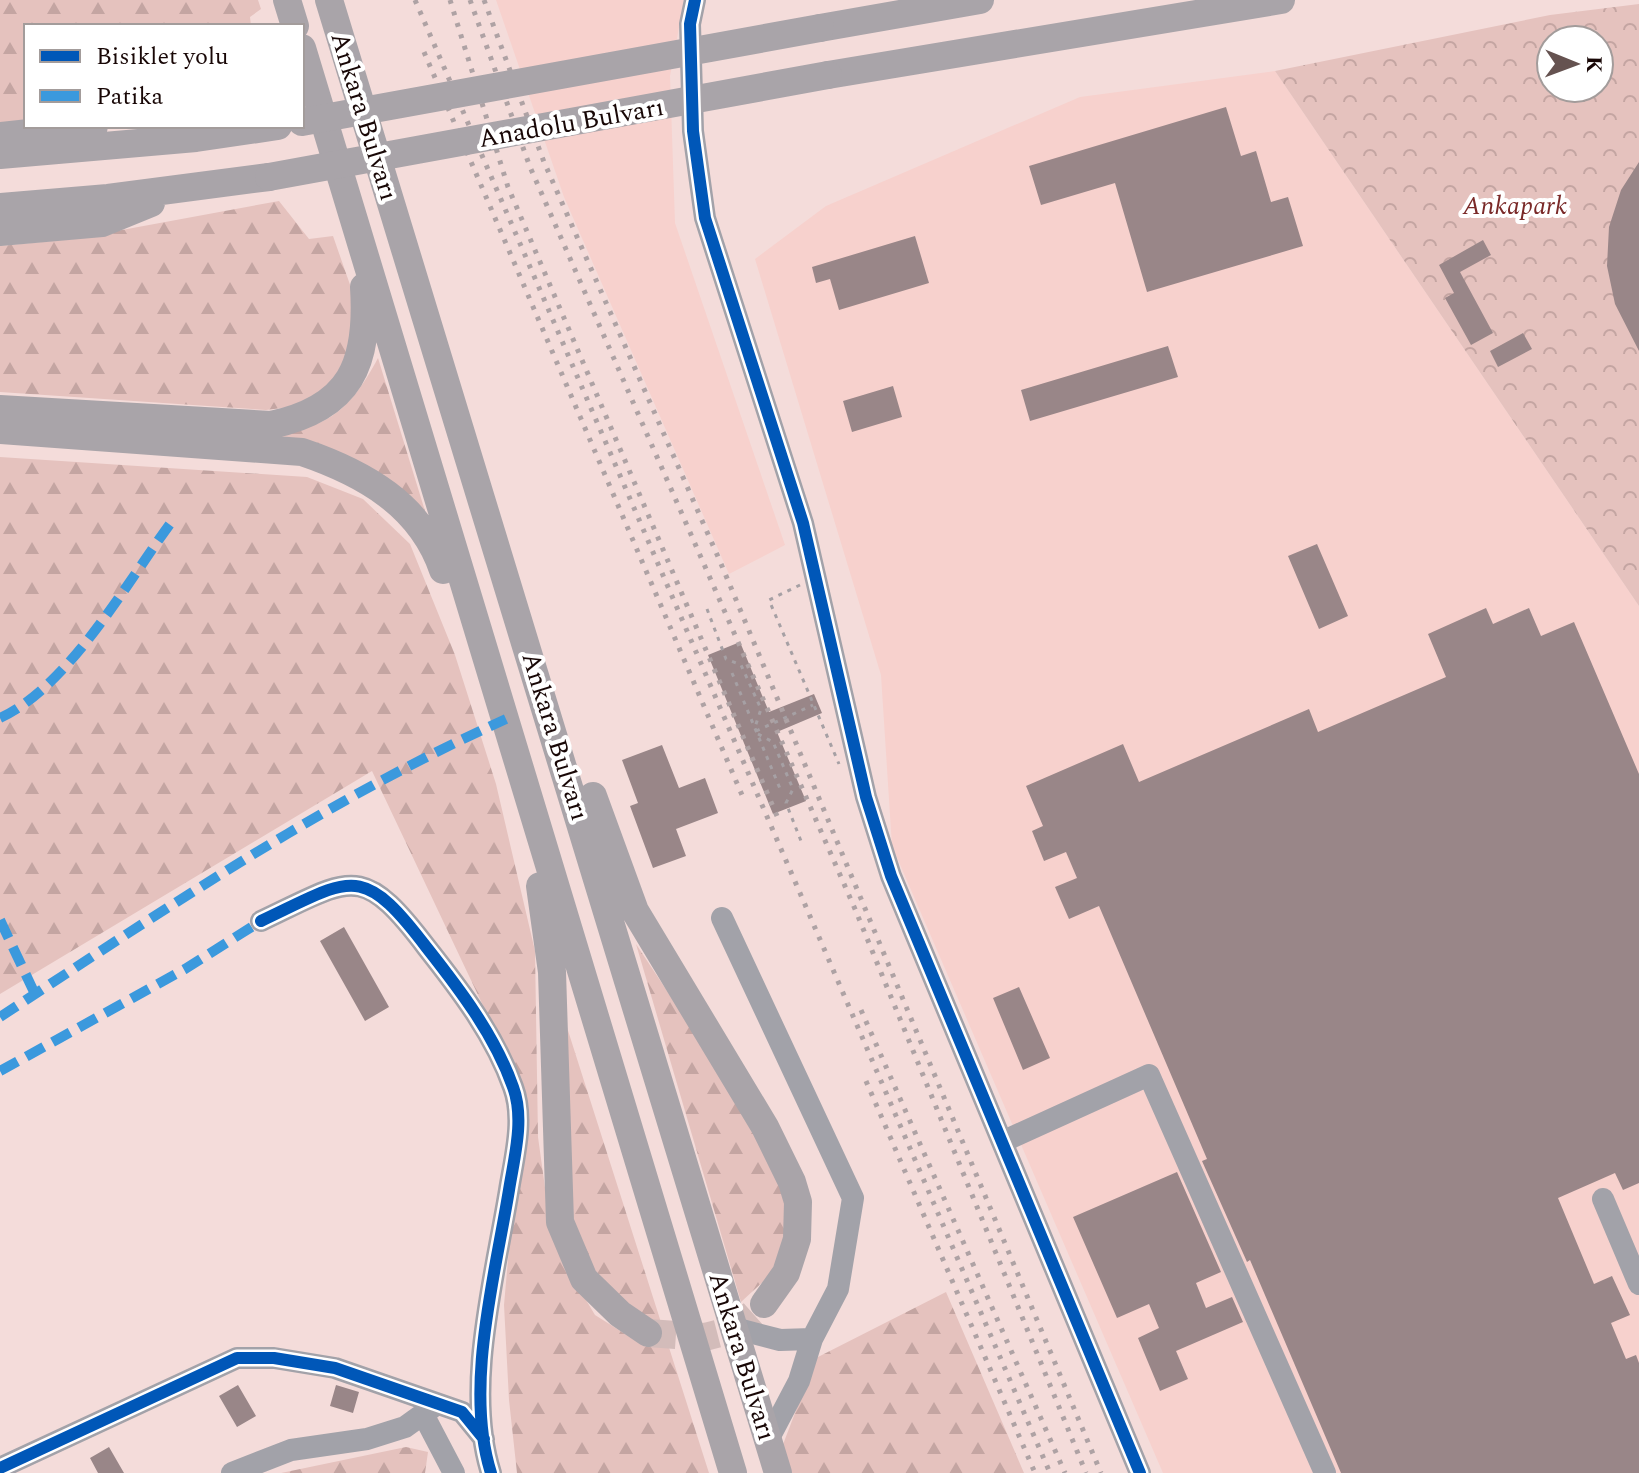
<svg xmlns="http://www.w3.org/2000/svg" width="1639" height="1473" font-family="Spectral,serif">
<defs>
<pattern id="forest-firs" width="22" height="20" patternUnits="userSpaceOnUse" patternTransform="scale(2)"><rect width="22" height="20" fill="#e5c2be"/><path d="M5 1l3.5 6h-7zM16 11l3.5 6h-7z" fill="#c4a5a2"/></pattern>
<pattern id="park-crowns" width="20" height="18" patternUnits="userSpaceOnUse" patternTransform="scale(2)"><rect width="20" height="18" fill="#e5c2be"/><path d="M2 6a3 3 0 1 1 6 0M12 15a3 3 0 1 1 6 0" fill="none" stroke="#c4a5a2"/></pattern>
</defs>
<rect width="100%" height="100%" fill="#f4dcda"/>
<path fill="#f7d1cd" d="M496,0H684L670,76L675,223L785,545L729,574L564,197Z
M1275,71L1639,606V1473H1163L892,846L881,675L755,259L826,206L1080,97Z"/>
<path fill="url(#forest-firs)" d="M0,0H258L261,9L250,17L251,26H26V124L0,127Z
M279,201L309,239L333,236L355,299L346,361L325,390L290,407L266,410L0,392V246L73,239Z
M378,358L425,511C366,461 338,449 262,435C325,430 348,414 378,358Z
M0,457L307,477L363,499L410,544L455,655L496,784L535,951L538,1137L551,1231L571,1275L595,1315L646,1347L579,1248L570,1208L564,1018L709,1473H517L509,1400L504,1305L523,1090L372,771L0,994Z
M636,944L722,1074L778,1169L787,1219L779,1267L741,1302Z
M946,1292L1024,1473H790L782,1447L816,1358Z
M406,1447L428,1452L425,1473H281Z"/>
<path fill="url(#park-crowns)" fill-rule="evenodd" d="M1639,4V606L1275,71L1550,15ZM1551,40H1599V88H1551Z"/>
<path fill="#998688" d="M1226,107L1241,156L1256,151L1271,202L1288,197L1303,246L1147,292L1115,183L1041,205L1029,166Z
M1639,162V351L1615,304L1607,266L1609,227L1621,190Z
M915,236L929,283L839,310L830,279L816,283L812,267Z
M1483,240L1491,255L1460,272L1493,333L1471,345L1445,298L1454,293L1439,265Z
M1523,333L1532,349L1498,367L1490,351Z
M1168,346L1178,377L1030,421L1021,390Z
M893,386L902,417L852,432L843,401Z
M1317,544L1348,616L1319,629L1288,556Z
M1486,608L1493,624L1529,608L1541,636L1574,622L1639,774V1183L1623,1190L1615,1173L1558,1198L1594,1284L1612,1276L1630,1315L1611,1323L1626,1359L1636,1355L1639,1363V1473H1341L1250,1260L1247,1262L1202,1161L1207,1159L1099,906L1069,919L1055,887L1077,878L1066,852L1044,861L1032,831L1043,826L1026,786L1123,744L1139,782L1309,709L1318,732L1446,677L1428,634Z
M740,642L769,712L814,694L822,713L777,732L806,801L773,814L708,655Z
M662,745L679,788L705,778L718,813L676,829L686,856L653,868L630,806L638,803L622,760Z
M344,927L389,1007L365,1021L320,941Z
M1019,987L1050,1058L1023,1070L993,998Z
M1177,1172L1221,1272L1196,1283L1206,1308L1232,1297L1243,1322L1176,1351L1188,1379L1160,1391L1138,1338L1159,1328L1149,1304L1117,1318L1073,1217Z
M238,1385L256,1416L237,1427L219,1396Z
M336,1385L359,1392L353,1413L330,1406Z
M109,1447L124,1473H98L90,1458Z"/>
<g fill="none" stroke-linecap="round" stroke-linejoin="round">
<path stroke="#d3bcba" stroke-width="28" stroke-dasharray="28 14" stroke-linecap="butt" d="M648,1333L705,1337L736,1329L764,1304"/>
<path stroke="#a6a0a4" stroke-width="3" stroke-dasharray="4 6" stroke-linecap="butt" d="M800,585L769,600L839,764
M707,609L726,659L741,665L761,709L755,727
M732,673L781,791
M758,734L773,742L793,789L786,803L803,846"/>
<path stroke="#a2a2a9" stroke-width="22" d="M695,0L690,24L693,131L705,218L803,523L866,797L891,876L1140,1473
M722,918L853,1198L838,1289L812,1339L799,1381L768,1440
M261,921C352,878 361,861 427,948C461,991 495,1036 513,1087C525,1119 514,1158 509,1190C495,1276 464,1388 491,1473
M1004,1141L1149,1075L1325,1473
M1603,1199L1639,1284
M734,1328L780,1340L812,1339
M423,1414L454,1473
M0,1468L237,1358H274L335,1368L462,1412L484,1439
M232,1473L291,1450L367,1439L405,1427L437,1404"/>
<path stroke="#a9a4a9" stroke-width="28" d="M287,0L295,26
M329,0L778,1473
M820,28L980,0
M302,48L733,1473
M828,75L1281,0
M0,136L94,126
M0,155L196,138L278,126
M0,207L108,198L269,177
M0,232L102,223L151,203
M0,409L271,425C351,408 369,364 364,287
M0,430L302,452C364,473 421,505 443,570
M593,796L635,911L765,1127L792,1182L798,1202L797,1239L786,1273L764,1304
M540,886L552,972L560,1222L584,1279L620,1314L648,1333"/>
<path stroke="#aea2a4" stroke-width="5" stroke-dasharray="4 8" stroke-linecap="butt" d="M415,0L1050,1473
M450,0L508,187L777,816
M470,0L530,167L855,909L1086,1473
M484,0L544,162L719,559L1101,1473
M424,52L745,802
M861,1010L1065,1473
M866,1081L1035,1473"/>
<path stroke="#a6a0a4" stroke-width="3" stroke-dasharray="4 6" stroke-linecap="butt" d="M756,731L813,705"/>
<path stroke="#a9a4a9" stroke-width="28" d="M302,122L820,28
M269,177L828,75"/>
<path stroke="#3b99dd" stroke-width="10" stroke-dasharray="20 10" stroke-linecap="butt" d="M0,718C68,687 126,584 170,524
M0,920L35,994
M0,1017C165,909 326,800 506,719
M0,1071L185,969L261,921"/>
<g stroke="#fff" stroke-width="17">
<path id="cycleway" d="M695,0L690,24L693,131L705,218L803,523L866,797L891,876L1140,1473
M261,921C352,878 361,861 427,948C461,991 495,1036 513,1087C525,1119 514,1158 509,1190C495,1276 464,1388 491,1473
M0,1468L237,1358H274L335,1368L462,1412L484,1439"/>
</g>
<use href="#cycleway" stroke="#0057b8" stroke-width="12"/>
</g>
<g text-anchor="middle" stroke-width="8" stroke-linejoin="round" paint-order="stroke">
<g font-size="26" fill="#180706" stroke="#fff">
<text transform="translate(365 116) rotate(73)" y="9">Ankara Bulvarı</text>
<text transform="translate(571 122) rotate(-10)" y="9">Anadolu Bulvarı</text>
<text transform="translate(556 736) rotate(73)" y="9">Ankara Bulvarı</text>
<text transform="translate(743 1356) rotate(73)" y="9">Ankara Bulvarı</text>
</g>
<g font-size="26" font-style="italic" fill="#7a2928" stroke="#fff">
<text x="1515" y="214">Ankapark</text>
</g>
</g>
<rect x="24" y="24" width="280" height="104" fill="#ffffff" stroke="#a39c9b" stroke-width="2"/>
<rect x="40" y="50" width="40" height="12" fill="#0057b8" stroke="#a39c9b" stroke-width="2"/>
<text x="96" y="64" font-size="24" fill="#180706">Bisiklet yolu</text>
<rect x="40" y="90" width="40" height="12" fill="#3b99dd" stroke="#a39c9b" stroke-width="2"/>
<text x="96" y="104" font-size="24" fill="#180706">Patika</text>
<g transform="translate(1575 64) rotate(91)"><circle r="38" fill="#ffffff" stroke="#a39c9b" stroke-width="2"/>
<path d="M0-6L14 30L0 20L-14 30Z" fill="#655250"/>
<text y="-12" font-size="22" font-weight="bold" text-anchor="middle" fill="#180706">K</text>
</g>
</svg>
